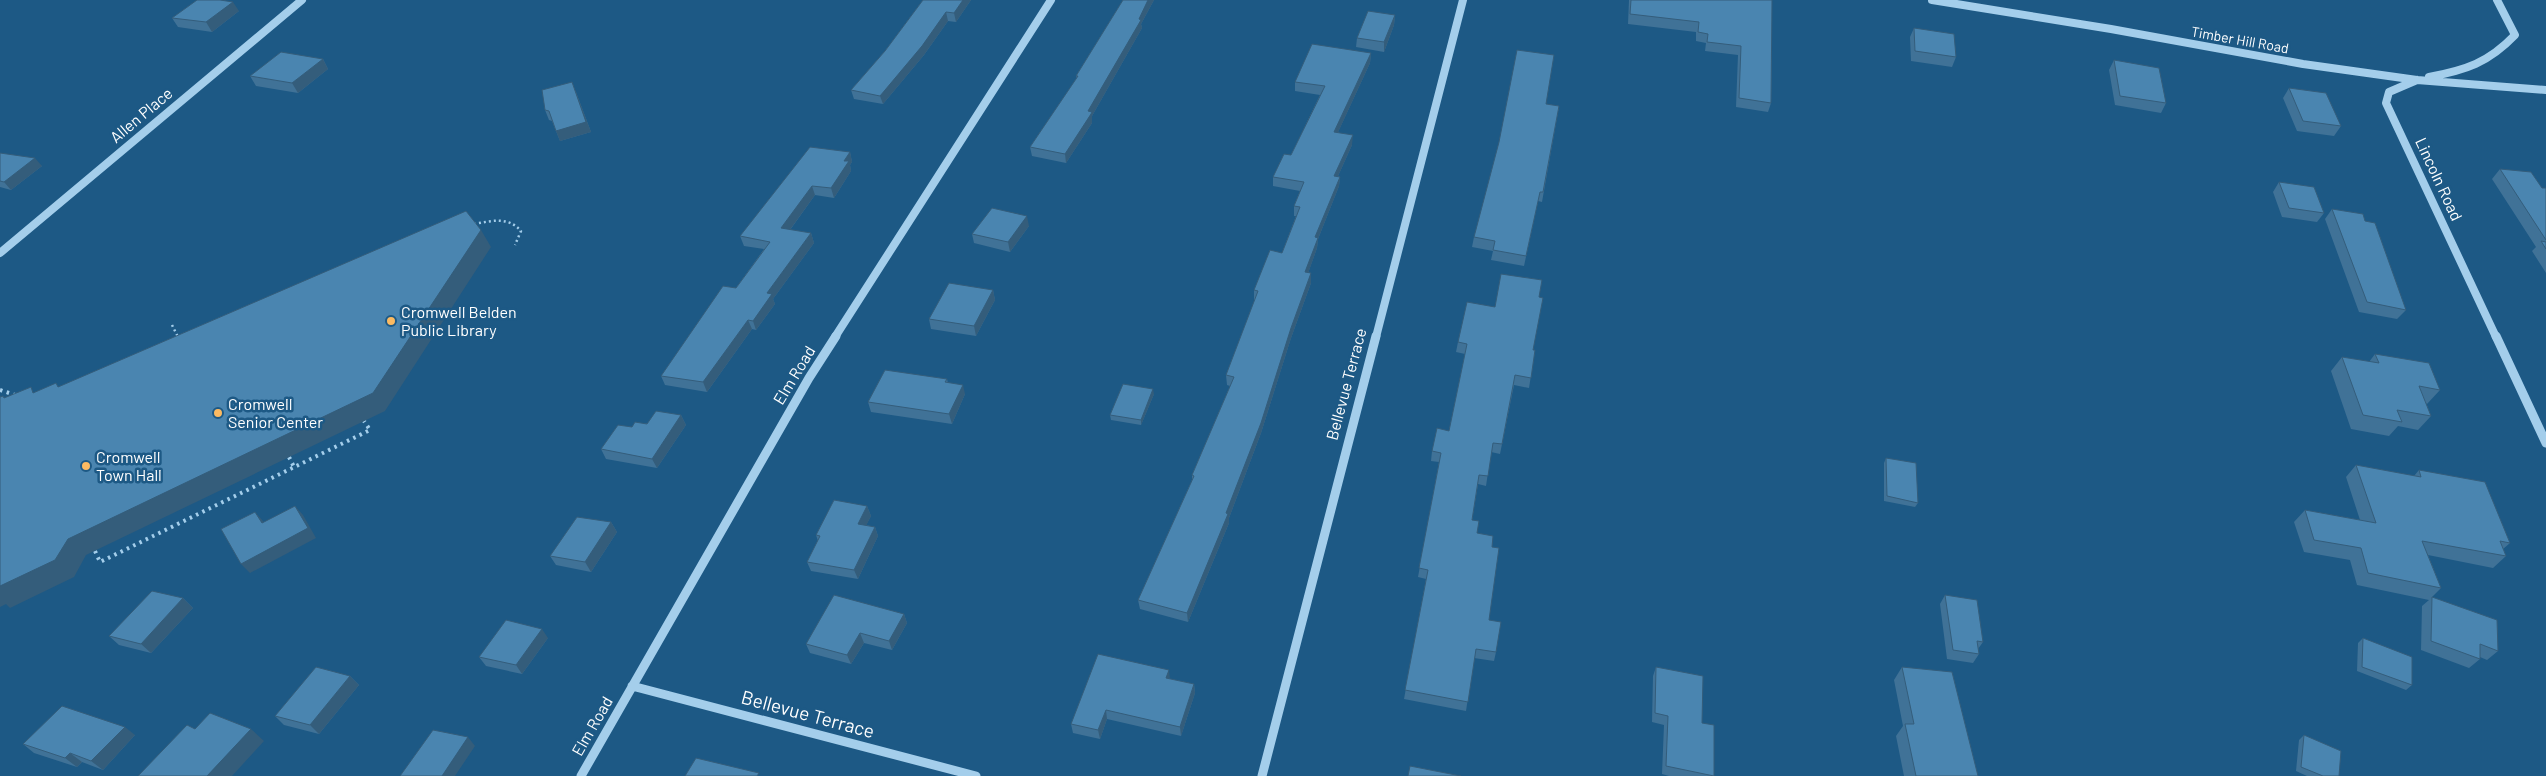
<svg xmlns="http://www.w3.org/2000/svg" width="2546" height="776" font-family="Barlow,sans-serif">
<rect width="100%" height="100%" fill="#1d5985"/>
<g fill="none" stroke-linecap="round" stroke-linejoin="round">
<path stroke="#a4ceeb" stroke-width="2.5" stroke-dasharray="2 3" stroke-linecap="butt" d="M474,224C491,221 508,216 521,231L515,245
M172,325L178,337"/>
<path stroke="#a4ceeb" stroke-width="4" stroke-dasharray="2.5 4.5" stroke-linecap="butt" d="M177,336L179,339
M0,390L15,395
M289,457L294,467
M95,551L100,562L370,430L364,421"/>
<path stroke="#a4ceeb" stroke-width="8" d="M1932,0L2111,29L2303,64L2417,80L2546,90
M2429,77C2466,70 2488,63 2515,35L2497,0
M2417,80L2389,92L2386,103L2496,337
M0,253L302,0
M835,337L1051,0
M1376,337L1463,0"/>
<path stroke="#a4ceeb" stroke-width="9" d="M2496,336L2546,443
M632,686L976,776
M581,776L809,378L836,336
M1262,776L1376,336"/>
</g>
<path fill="#407297" d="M923,0H971L956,22L948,21L924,55L883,104L854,99L851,90L885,51Z
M1123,0H1154L1141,24L1142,28L1092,116V123L1066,163L1032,156L1030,147L1077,79L1076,76Z
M1629,0H1772L1771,103L1768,112L1736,107L1738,55L1705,51L1706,43L1696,41V32L1628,24Z
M239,11L212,32L178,27L172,18Z
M1395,15L1394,25L1384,52L1356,47L1357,38Z
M1914,28L1956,57L1952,67L1911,61L1910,37Z
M1371,53L1370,63L1338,132L1352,145L1338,176L1340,177L1339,186L1318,239L1317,248L1308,273L1311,283L1291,338L1261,433L1229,518V523L1188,622L1140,609L1138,600L1192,480V475L1230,386L1227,385L1226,375L1255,300H1254V290L1282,253L1296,216H1294V206L1300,191L1273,186V177L1291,155L1320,95L1295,91V82Z
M323,59L328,69L298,93L256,86L250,76Z
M2114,60L2166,103L2161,113L2115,105L2109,70Z
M2289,88L2341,126L2334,136L2297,131L2283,98Z
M576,92L591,132L560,141L552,121L549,120L545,110Z
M1546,104L1559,106L1542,202L1538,201L1524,266L1491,260L1493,251L1472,247L1474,237Z
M850,152L852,162L850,165L851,171L834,198L815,195L790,230L811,233L814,243L773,299L775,304L756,330L752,329L707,392L665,385L661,376L736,288L764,249L744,246L740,236Z
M0,153L42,166L11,190L0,187Z
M2500,169L2542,188H2546V273L2532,251L2536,247L2492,179Z
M2279,182L2324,213L2317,222L2282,217L2273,192Z
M2332,209L2365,221L2406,310L2397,319L2359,312L2325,219Z
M1029,226L1010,252L974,243L972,234Z
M993,290L995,300L976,336L931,329L929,319Z
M1539,297L1533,350H1535L1529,388L1514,385L1500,454L1491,452L1486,486L1478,484L1472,520L1477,533L1492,547L1489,620L1496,652L1494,661L1474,658L1466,711L1404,699L1426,579L1418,577L1439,462L1431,461L1432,451L1449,431L1465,354L1456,352L1458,342L1495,307Z
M2375,354L2440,390L2427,404L2426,403L2431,416L2418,430L2398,426L2389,436L2351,429L2331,371L2342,357L2369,362Z
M947,379L948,383L965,394L952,424L871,412L868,402Z
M1154,394L1141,425L1111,420L1110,415Z
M681,415L686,425L657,468L606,459L601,449L632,427Z
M1886,458L1918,503L1915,507L1884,501V463Z
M2356,465L2414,476L2419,470L2510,543L2503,549L2506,556L2493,568L2428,555L2441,588L2432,597L2498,651L2487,660L2480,657V659L2469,668L2421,650L2422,606L2429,600L2357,585L2350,560L2304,552L2294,522L2305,510L2360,520L2346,477Z
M867,506L871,516L866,525L875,527L878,536L858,579L811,571L807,562L818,541L816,535Z
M611,522L617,532L591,572L556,565L550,556Z
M1945,595L1983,642L1978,649L1979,654L1973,663L1947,659L1940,604Z
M183,598L193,608L151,653L119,645L109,636Z
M904,614L907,623L892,650L864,643L851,664L810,653L806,644Z
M548,638L522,674L486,666L479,657Z
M2363,638L2412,685L2406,690L2357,671L2358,643Z
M1656,667L1702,723L1714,776H1669L1662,774L1664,725L1652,722L1653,676Z
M1902,667L1978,776H1904L1896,736L1903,726L1894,680Z
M350,676L359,685L319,734L284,725L275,716Z
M1170,679L1194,684L1195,693L1181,736L1107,719L1100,739L1073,733L1071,724Z
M135,735L103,770L82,762L77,767L34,753L23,744Z
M2304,735L2339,776H2307L2296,771L2299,740Z"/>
<path fill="#345d7b" d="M963,0H971L956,22L954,13Z
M1148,0H1154L1141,24L1142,28L1092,116V123L1066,163L1065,154Z
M233,2L239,11L212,32L206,22Z
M946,12L948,21L924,55L883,104L880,96Z
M1395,15L1394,25L1384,52V42Z
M1371,53L1370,63L1334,141V132Z
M323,59L328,69L298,93L292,83Z
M572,82L591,132L560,141L556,131Z
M1353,135L1352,145L1334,185V176Z
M850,152L852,162L850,165L851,171L834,198L831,188L844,161Z
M35,158L42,166L11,190L4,182Z
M1340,177L1339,186L1318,239L1317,248L1305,282V272L1315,237Z
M812,186L815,195L784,238L781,228Z
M1027,216L1029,226L1010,252L1008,242Z
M481,230L491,247L385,411L86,555L74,577L10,608L6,604L0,607V586Z
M811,233L814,243L773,299L775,304L756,330L753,321L767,293Z
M1311,273V283L1291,338L1261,433L1229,518V523L1188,622L1187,613L1226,513L1291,328Z
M993,290L995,300L976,336L974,326Z
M748,320L752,329L707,392L703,382Z
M963,385L965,394L952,424L949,414Z
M1153,389L1154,394L1141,425V420Z
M681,415L686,425L657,468L652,459Z
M295,506L303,515L316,538L250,573L241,564Z
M867,506L871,516L862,534L858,524Z
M255,512L263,521L270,532L262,523Z
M611,522L617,532L591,572L585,562Z
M875,527L878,536L858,579L854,570Z
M183,598L193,608L151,653L141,644Z
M904,614L907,623L892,650L889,641Z
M542,629L548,638L522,674L516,665Z
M860,633L864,643L851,664L847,655Z
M1169,670L1170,679L1166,678Z
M350,676L359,685L319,734L310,725Z
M1194,684L1195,693L1181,736L1180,727Z
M1106,710L1107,719L1100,739L1098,730Z
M125,727L135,735L103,770L91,761Z
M251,729L264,741L232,776H207Z
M468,737L475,746L455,776H442Z
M70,753L82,762L77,767L65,758Z"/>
<path fill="#4a85b0" stroke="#345d7b" d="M197,0H220L233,2L206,22L172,18Z
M923,0H963L954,13L946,12L922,46L880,96L851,90L885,51Z
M1123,0H1148L1139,19L1141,20L1088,111L1092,112L1091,114L1065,154L1030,147L1078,76H1076Z
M1631,0H1772L1771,103L1739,98L1741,46L1707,42L1708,34L1698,32L1699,22L1630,14Z
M1368,11L1395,15L1384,42L1357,38Z
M1914,28L1954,34L1956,57L1915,51Z
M1312,44L1371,53L1334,132L1353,135L1334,176L1340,177L1315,237L1318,238L1305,272L1311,273L1291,328L1261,423L1226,513L1228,514L1187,613L1138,600L1194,476L1192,475L1234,377L1226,375L1258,291L1254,290L1270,250L1282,253L1300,207L1294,206L1304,182L1273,177L1284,154L1291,155L1325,86L1295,82Z
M1517,50L1554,55L1546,104L1559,106L1543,192H1540L1526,256L1493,250L1495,241L1474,237L1499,142Z
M281,52L323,59L292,83L250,76Z
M2114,60L2159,68L2166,103L2120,96Z
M572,82L586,122L556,131L549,111L545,110L542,90Z
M2289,88L2326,93L2341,126L2303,121Z
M810,147L850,152L844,161H849L831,188L812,186L781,228L811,233L767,293L772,294L753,321L748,320L703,382L661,376L723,286L736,288L770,242L740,236Z
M0,153L35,158L4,182L0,181Z
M2500,169L2531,172L2542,188H2546V240Z
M2279,182L2314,187L2324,213L2289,208Z
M992,208L1027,216L1008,242L972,234Z
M2332,209L2363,214L2365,221L2375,223L2406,310L2367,302Z
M466,211L481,230L373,393L68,539L55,560L0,586V397L3,396L4,398L31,387L33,393L56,383L58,387Z
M2541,241L2546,242V249Z
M1501,274L1542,280L1539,297L1543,298L1533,350H1535L1531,378L1515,375L1502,444L1493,443L1488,476L1479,475L1472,520L1479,521L1477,533L1493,536L1492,547L1499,548L1489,620L1501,622L1496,652L1476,649L1468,702L1405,690L1428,570L1419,568L1441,453L1432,451L1437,428L1449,431L1467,344L1458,342L1467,302L1495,307Z
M949,283L993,290L974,326L929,319Z
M2375,354L2429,363L2440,390L2419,386L2431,416L2397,410L2402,422L2363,415L2342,357L2379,363Z
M885,370L947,379L945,382L963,385L949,414L868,402Z
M1123,384L1153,389L1141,420L1110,415Z
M656,411L681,415L652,459L601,449L618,425L632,427L635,422L647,424Z
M1886,458L1916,463L1918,503L1887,496Z
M2356,465L2421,477L2419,470L2485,482L2510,543L2500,541L2506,556L2422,541L2441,588L2368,573L2361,548L2314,540L2305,510L2376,523Z
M834,500L867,506L858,524L875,527L854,570L807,562L820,536L816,535Z
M295,506L308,528L241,564L221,529L255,512L262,523Z
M577,517L611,522L585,562L550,556Z
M152,591L183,598L141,644L109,636Z
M834,595L904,614L889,641L860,633L847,655L806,644Z
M1945,595L1977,600L1983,642L1977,641L1979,654L1953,650Z
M2432,597L2497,620L2498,651L2480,644V659L2431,641Z
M506,620L542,629L516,665L479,657Z
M2363,638L2412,657V685L2362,667Z
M1098,654L1169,670L1166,678L1194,684L1180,727L1106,710L1098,730L1071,724Z
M316,667L350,676L310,725L275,716Z
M1656,667L1703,676L1702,723L1714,725V776L1666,766L1668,716L1655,713Z
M1902,667L1952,672L1978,776H1916L1905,724H1914Z
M62,706L125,727L91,761L70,753L65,758L23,744Z
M210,713L251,729L207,776H138L187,725L195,729Z
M433,730L468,737L442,776H400Z
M2304,735L2341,751L2339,776H2323L2301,767Z
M696,758L759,773L757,776H685Z
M1410,766L1461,776H1408Z"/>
<g fill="#fbba62" stroke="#1d5985" stroke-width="2">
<circle cx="391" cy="321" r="5"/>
<circle cx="218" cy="413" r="5"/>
<circle cx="86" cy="466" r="5"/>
</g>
<g text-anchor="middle" stroke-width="5" stroke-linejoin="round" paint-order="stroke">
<g font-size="14" fill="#fff" stroke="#1d5985">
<text transform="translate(2240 40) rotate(10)" y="5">Timber Hill Road</text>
</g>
<g font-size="16" fill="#fff" stroke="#1d5985">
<text transform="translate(141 115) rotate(-40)" y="6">Allen Place</text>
<text transform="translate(2439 179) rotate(65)" y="6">Lincoln Road</text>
<text transform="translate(794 375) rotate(-59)" y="6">Elm Road</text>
<text transform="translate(1346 384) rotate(-75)" y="6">Bellevue Terrace</text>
<text transform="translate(592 726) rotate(-60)" y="6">Elm Road</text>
</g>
<g font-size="16" fill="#fff" stroke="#1d5985" text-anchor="start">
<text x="401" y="318">Cromwell Belden<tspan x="401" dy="18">Public Library</tspan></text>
<text x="228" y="410">Cromwell<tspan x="228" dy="18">Senior Center</tspan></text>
<text x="96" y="463">Cromwell<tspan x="96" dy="18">Town Hall</tspan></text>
</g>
<g font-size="19" fill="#fff" stroke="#1d5985">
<text transform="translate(808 714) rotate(15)" y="7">Bellevue Terrace</text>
</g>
</g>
</svg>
